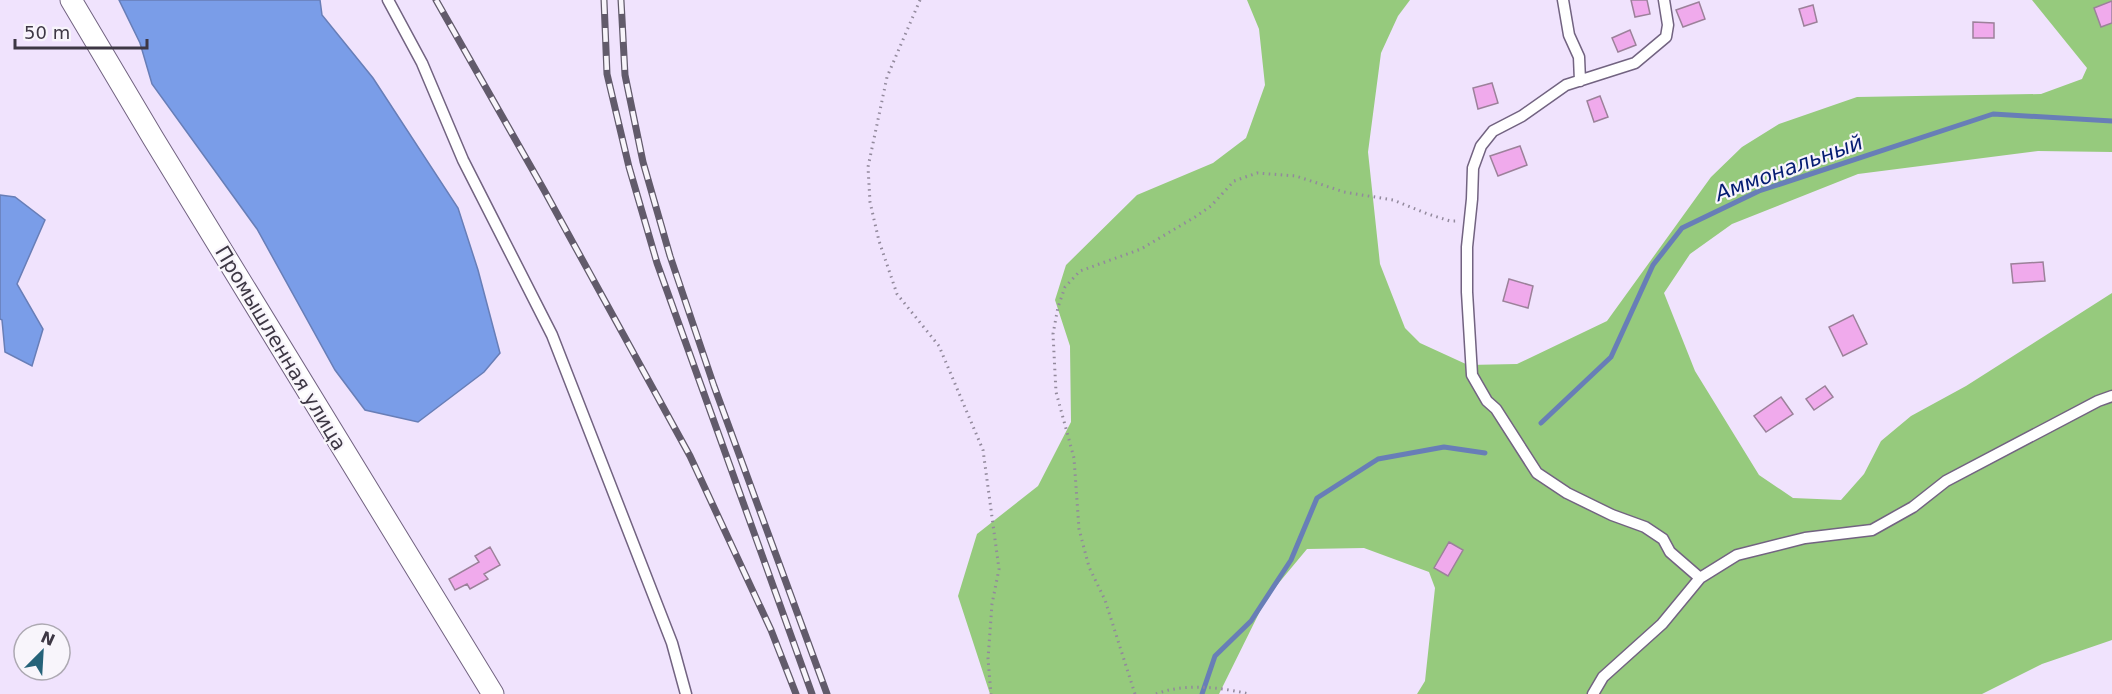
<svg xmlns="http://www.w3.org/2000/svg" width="2112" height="694" font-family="'DejaVu Sans',sans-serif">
<rect width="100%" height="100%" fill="#f0e3fd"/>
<path fill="#96ca7d" d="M1247,0H1410L1398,16L1381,53L1368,152L1380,264L1405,328L1420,343L1468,365L1517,364L1607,321L1711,177L1742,147L1779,124L1857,97L2041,94L2082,79L2087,68L2032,0H2112V152L2038,151L1858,174L1732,224L1690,254L1664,293L1695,371L1759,475L1793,498L1841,500L1864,474L1881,441L1911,416L1966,386L2112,293V640L2042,664L1982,694H1417L1425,681L1435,588L1429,572L1364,548L1307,549L1267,597L1219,694H990L958,596L977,534L1038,486L1071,422L1070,346L1055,300L1066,265L1137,195L1213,163L1246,138L1265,85L1259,29Z"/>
<path fill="#7a9de8" stroke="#687eb7" stroke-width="1.5" d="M119,0H320L322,15L373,78L458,208L478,270L500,353L484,372L418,422L365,410L335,370L257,229L152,84L140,43Z
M0,195L15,197L45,220L17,284L43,329L32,366L5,352L2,320L0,319Z"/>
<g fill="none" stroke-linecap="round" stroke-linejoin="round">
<path stroke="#687eb7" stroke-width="5" d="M1541,423L1611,357L1653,265L1682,228L1759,191L1993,114L2112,121
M1202,694L1215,656L1251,621L1291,560L1317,498L1378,459L1444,447L1485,453"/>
</g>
<path fill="#f0aaec" stroke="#9c819a" stroke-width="1.5" d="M1631,0H1647L1650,14L1635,17Z
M2112,1V23L2101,27L2094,8Z
M1699,2L1705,19L1683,27L1676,10Z
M1813,5L1817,22L1804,26L1799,9Z
M1973,22L1994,23V38H1973Z
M1630,30L1636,45L1618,52L1612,38Z
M1492,83L1498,103L1478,109L1473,88Z
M1600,96L1608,117L1594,122L1587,101Z
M1520,146L1527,165L1498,176L1490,156Z
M2043,262L2045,281L2013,283L2011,264Z
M1509,279L1533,286L1528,308L1503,301Z
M1853,315L1867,344L1843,356L1829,327Z
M1825,386L1833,397L1814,410L1806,399Z
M1781,397L1793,414L1766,432L1754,416Z
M1449,542L1463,550L1448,576L1434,568Z
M490,547L500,565L484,574L488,579L470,589L467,584L455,590L449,579L479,562L475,556Z"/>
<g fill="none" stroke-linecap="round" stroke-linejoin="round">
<g stroke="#726381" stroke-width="13">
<path id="lane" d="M388,0L422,63L463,160L552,335L672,643L686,694
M1563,0L1569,35L1579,57L1580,81
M1664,0L1668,25L1666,37L1635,63L1566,85L1522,116L1493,131L1481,146L1473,168L1472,199L1467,247V292L1472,375L1487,401L1496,409L1537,473L1567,493L1612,515L1645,527L1663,539L1670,552L1700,578
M1593,694L1603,677L1662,624L1700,578L1737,555L1805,538L1872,530L1913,507L1946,481L2098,401L2112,396"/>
</g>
<g stroke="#726381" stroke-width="23">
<path id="street" d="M71,0L153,138L493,694"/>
</g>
<path stroke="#92899c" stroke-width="3" stroke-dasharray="1.5 4.5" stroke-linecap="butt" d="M920,0L887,77L868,167L870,202L879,241L897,294L939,346L983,450L999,569L992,604L988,659L991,694
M1135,694L1105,600L1089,567L1079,529L1074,458L1056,392L1053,334L1058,307L1065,287L1080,271L1141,249L1195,217L1211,206L1234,181L1257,173L1296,176L1344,192L1393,200L1428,214L1450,221H1456
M1156,694C1184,683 1220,687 1249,694"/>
<use href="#lane" stroke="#fff" stroke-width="10"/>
<use href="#street" stroke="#fff" stroke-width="21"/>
<g stroke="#625b6b" stroke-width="7">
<path id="rail" d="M436,0L544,190L690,456L771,630L796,694
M604,0L607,74L629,167L657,263L812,694
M621,0L625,75L643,162L670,256L714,386L827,694"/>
</g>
<use href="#rail" stroke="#f8f5fb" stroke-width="4.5" stroke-dasharray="14" stroke-linecap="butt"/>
</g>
<g text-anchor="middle" stroke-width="4.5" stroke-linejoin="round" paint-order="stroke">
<g font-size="20" fill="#3d3744" stroke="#f8f5fb">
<text transform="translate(281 348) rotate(59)" y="7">Промышленная улица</text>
</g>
<g font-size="21" font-style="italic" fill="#051c72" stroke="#f8f5fb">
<text transform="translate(1789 168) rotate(-20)" y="7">Аммональный</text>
</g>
</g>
<g transform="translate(42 652) rotate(24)"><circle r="28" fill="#f8f5fb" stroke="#ada9b2" stroke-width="1.5"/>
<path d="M0-4.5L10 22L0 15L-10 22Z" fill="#256279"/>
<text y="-9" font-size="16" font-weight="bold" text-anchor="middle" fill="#3d3744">N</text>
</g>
<path d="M15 39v9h132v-9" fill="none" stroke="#3d3744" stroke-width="3"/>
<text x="24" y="39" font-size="18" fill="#3d3744" stroke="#f8f5fb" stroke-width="4.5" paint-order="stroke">50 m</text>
</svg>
